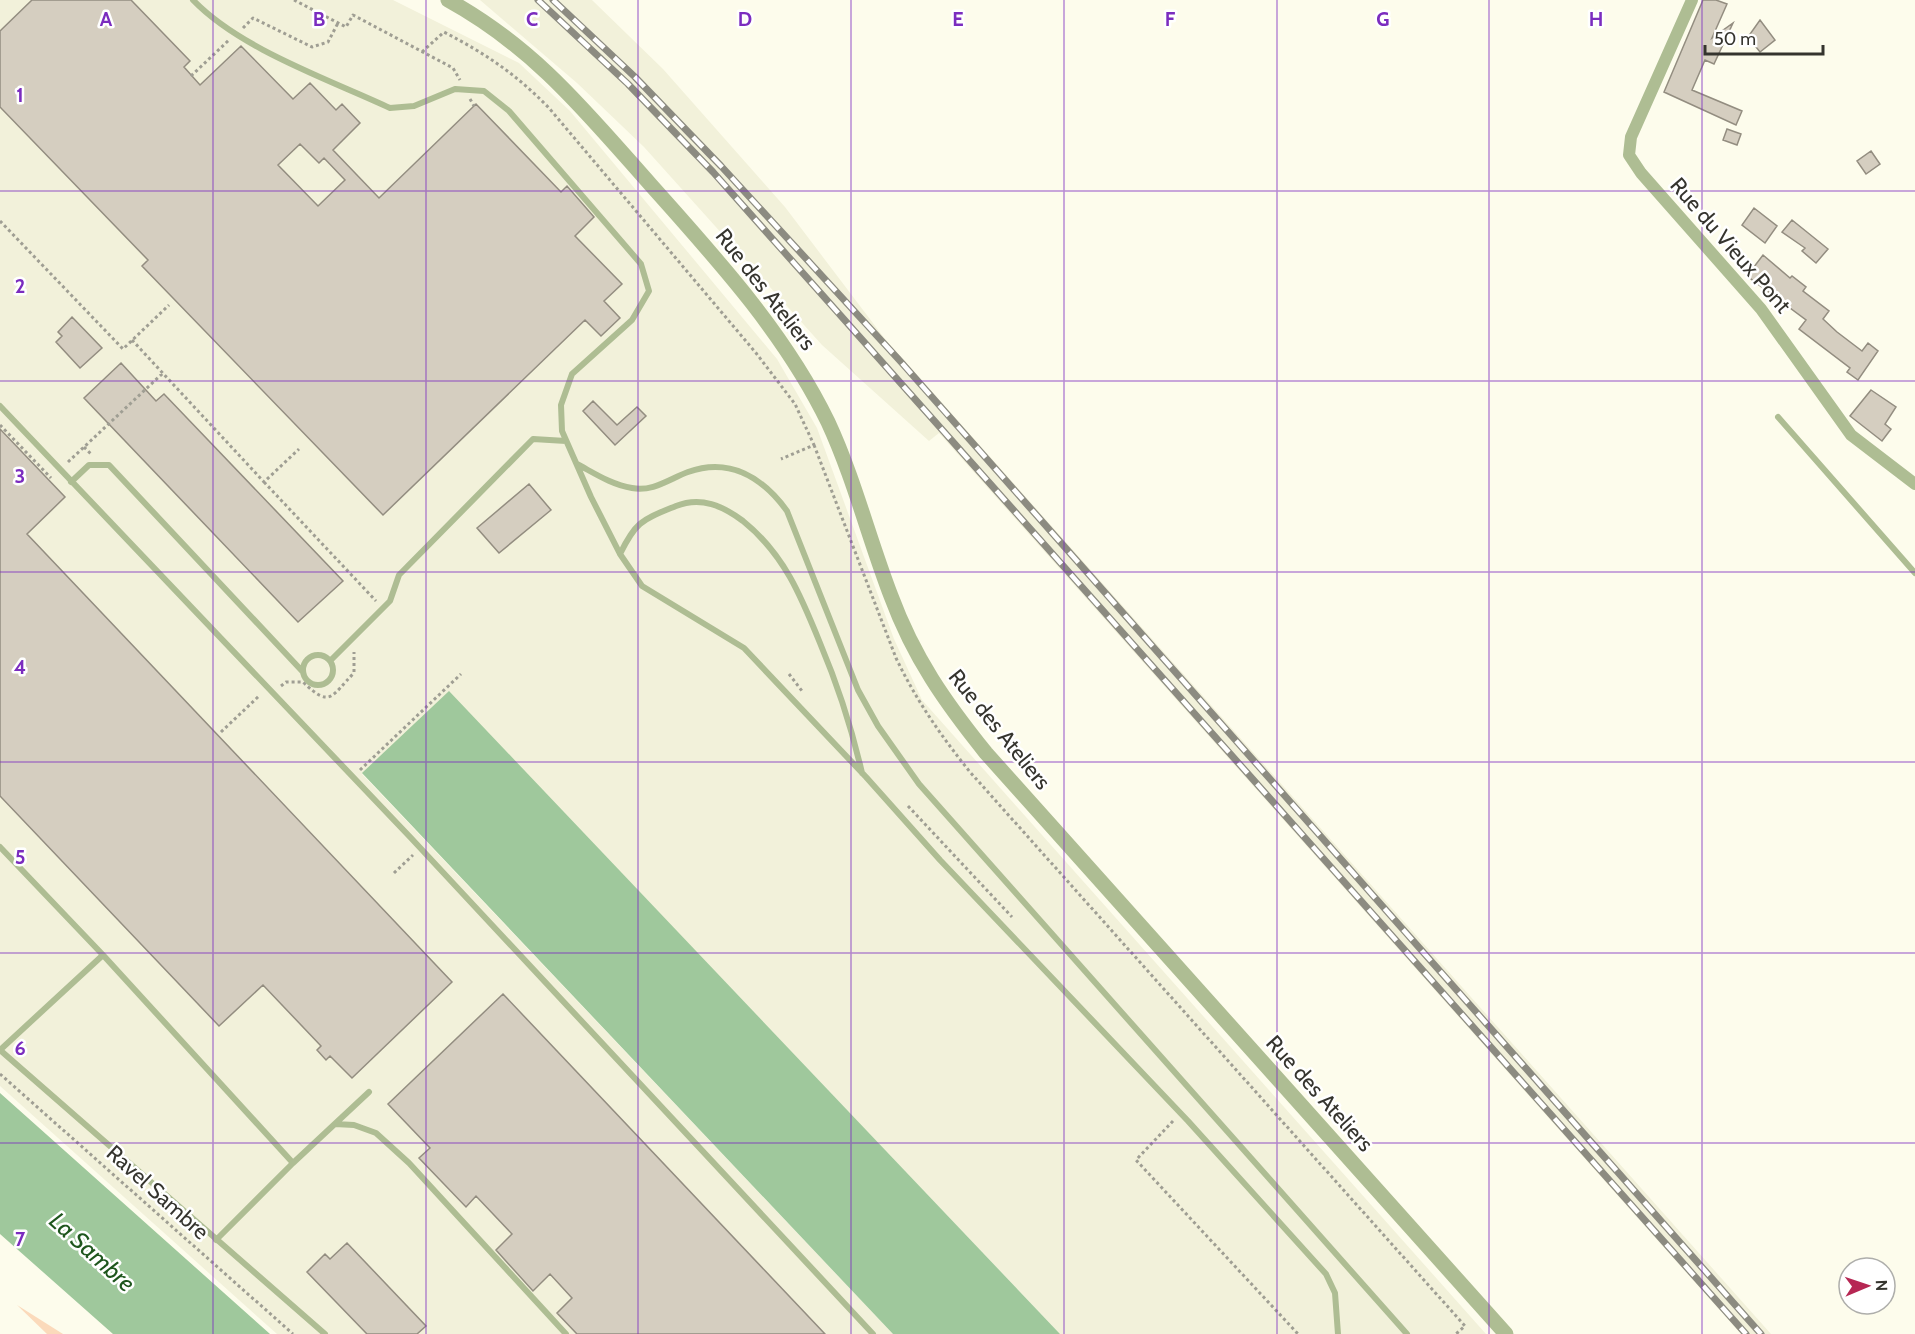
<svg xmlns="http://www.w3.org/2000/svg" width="1915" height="1334" font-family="Cabin,sans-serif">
<rect width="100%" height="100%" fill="#fdfcec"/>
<path fill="#f2f1da" d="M0,0H393L519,63L570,111L777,359L817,428L894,639L922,700L1486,1334H1060L449,692L362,774L893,1334H277L0,1086Z
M480,0H592L663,69L785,207L885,339L1771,1334H1741L939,433L929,441L822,345L644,147L577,83Z"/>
<path fill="#fbdabb" d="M17,1305L63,1334H47Z"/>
<path fill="#9fc89c" d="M449,691L1060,1334H893L362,773Z
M0,1093L270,1334H113L0,1234Z"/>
<path fill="#d5cec0" stroke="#938d80" stroke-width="1.5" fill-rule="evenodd" d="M32,0H131L190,61L184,67L200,85L241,46L293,99L310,83L336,110L342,104L360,123L333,150L379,198L476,104L561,192L567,186L594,217L575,236L622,284L604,301L620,318L601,336L585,320L383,515L142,266L148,260L0,107V31ZM300,144L319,163L324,158L345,180L318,206L278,165Z
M1703,0H1716L1727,4L1712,38L1733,23L1714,64L1705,60L1692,90L1742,111L1736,125L1664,92Z
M1760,20L1775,40L1760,52L1748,37Z
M1727,129L1741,134L1737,145L1723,140Z
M1871,151L1880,164L1866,174L1857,161Z
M1754,208L1777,226L1765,243L1742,225Z
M1792,220L1828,249L1816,263L1802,251L1805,248L1782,232Z
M1763,255L1790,278L1792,276L1806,287L1803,291L1829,311L1823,319L1837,332L1862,351L1868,343L1878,351L1858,380L1847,372L1850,368L1799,329L1806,320L1747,276Z
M72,317L102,348L80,368L56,342L62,336L58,332Z
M121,363L156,401L164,394L343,581L298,622L84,398Z
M1871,390L1896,407L1885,424L1891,429L1882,441L1850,416Z
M593,401L617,425L637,407L646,416L615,445L583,411Z
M0,429L65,497L27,534L452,982L352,1078L330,1056L326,1060L317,1050L321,1046L263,985L219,1026L0,796Z
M529,484L551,510L499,553L477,528Z
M503,994L825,1334H577L557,1313L572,1298L550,1274L533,1291L496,1250L512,1234L476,1196L466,1207L419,1158L430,1148L388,1104Z
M347,1243L426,1326L417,1334H367L307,1272L325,1254L330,1259Z"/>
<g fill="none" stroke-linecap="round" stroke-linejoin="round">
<path stroke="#9f9e93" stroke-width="3" stroke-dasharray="3 3" stroke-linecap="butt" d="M294,0L346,27L353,15L453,68L460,80
M243,28L253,18L312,47L328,42L338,23
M422,52L444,32C486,54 516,74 549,108L756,353L795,404L814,445L781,459
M191,76L229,40
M470,99L474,106
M0,221L123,349L169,305
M132,340L264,482L299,449
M0,425L51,478
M814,445L896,658C916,700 941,736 970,772L1465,1326L1456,1334
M84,447L91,454
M68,462L163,373
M264,482L376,601
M789,674L802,691
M281,686L286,682H303C331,709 331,696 354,673V652
M221,732L259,696
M360,770L461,674
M908,806L1012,917
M394,873L413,855
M0,1074L293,1334
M1173,1121L1136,1160L1298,1334"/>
<path stroke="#aebd93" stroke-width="6" d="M193,0C240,49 328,79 390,108L414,106L455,89L484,91L509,111L641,264L649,291L632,320L572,374L561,405L562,431L591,497L620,554L642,586L744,648L866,777L940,860L1188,1121L1326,1274L1335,1293L1338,1334
M0,406L411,838L873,1334
M1778,417L1915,573
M577,464C594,473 612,485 632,488C653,492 669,479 688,472C730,457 763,478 787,511L858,690L878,726L919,784L1407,1334
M71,482L89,465H109L303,672
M620,554C636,521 642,520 676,506C701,496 723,506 743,521C784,554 801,596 820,643C839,688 851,725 862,773
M303 670a15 15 0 1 1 30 0a15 15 0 1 1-30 0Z
M331,660L390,601L399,575L533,439L566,441
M0,847L103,955L0,1050
M103,955L293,1163L216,1240
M0,1050L325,1334
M335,1124L354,1125L376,1133L409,1163L566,1334
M293,1163L369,1092"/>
<path stroke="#aebd93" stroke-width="12" d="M1692,0L1631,137L1629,155L1641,173L1761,309L1851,435L1915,484"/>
<path stroke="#aebd93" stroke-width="15" d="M448,0C535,48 586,112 650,184C716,258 785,333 828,422C854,478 869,539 891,596C914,658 945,702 986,753L1506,1334"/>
<g stroke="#8c8b81" stroke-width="7">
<path id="rail" d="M538,0L628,84L713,172L1746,1334
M553,0L635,77L721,166L901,362L1761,1334"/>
</g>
<use href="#rail" stroke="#fff" stroke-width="4.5" stroke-dasharray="14" stroke-linecap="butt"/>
</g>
<path fill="none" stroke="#7b2cbf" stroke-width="1.5" stroke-opacity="0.55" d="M213,0V1334M426,0V1334M638,0V1334M851,0V1334M1064,0V1334M1277,0V1334M1489,0V1334M1702,0V1334M0,191H1915M0,381H1915M0,572H1915M0,762H1915M0,953H1915M0,1143H1915"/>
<g text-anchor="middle" stroke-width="5" stroke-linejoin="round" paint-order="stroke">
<g font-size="22" fill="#35342e" stroke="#fff">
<text transform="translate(1731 245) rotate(49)" y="8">Rue du Vieux Pont</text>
<text transform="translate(766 289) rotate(52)" y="8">Rue des Ateliers</text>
<text transform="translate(1000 729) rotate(51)" y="8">Rue des Ateliers</text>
<text transform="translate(1320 1093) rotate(48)" y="8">Rue des Ateliers</text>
<text transform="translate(158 1192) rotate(42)" y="8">Ravel Sambre</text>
</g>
<g font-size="24" font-style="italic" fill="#1e561d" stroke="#fff">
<text transform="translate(92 1252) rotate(42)" y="8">La Sambre</text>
</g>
</g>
<g font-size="20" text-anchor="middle" font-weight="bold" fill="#7b2cbf" stroke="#fff" stroke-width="5" stroke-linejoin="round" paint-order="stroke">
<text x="106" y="26">A</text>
<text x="319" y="26">B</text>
<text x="532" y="26">C</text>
<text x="745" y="26">D</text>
<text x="958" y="26">E</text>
<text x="1170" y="26">F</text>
<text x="1383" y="26">G</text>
<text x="1596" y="26">H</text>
<text x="20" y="102">1</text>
<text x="20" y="293">2</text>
<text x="20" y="483">3</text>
<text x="20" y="674">4</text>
<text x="20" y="864">5</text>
<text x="20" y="1055">6</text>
<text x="20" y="1246">7</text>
</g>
<g transform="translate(1867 1286) rotate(88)"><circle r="28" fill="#ffffff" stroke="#aeaeab" stroke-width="1.5"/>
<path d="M0-4.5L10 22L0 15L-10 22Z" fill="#b62653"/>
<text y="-9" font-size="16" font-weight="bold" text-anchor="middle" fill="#35342e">N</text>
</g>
<path d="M1705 45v9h118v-9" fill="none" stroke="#35342e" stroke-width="3"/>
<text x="1714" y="45" font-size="18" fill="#35342e" stroke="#ffffff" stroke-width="4.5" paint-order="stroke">50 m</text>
</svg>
